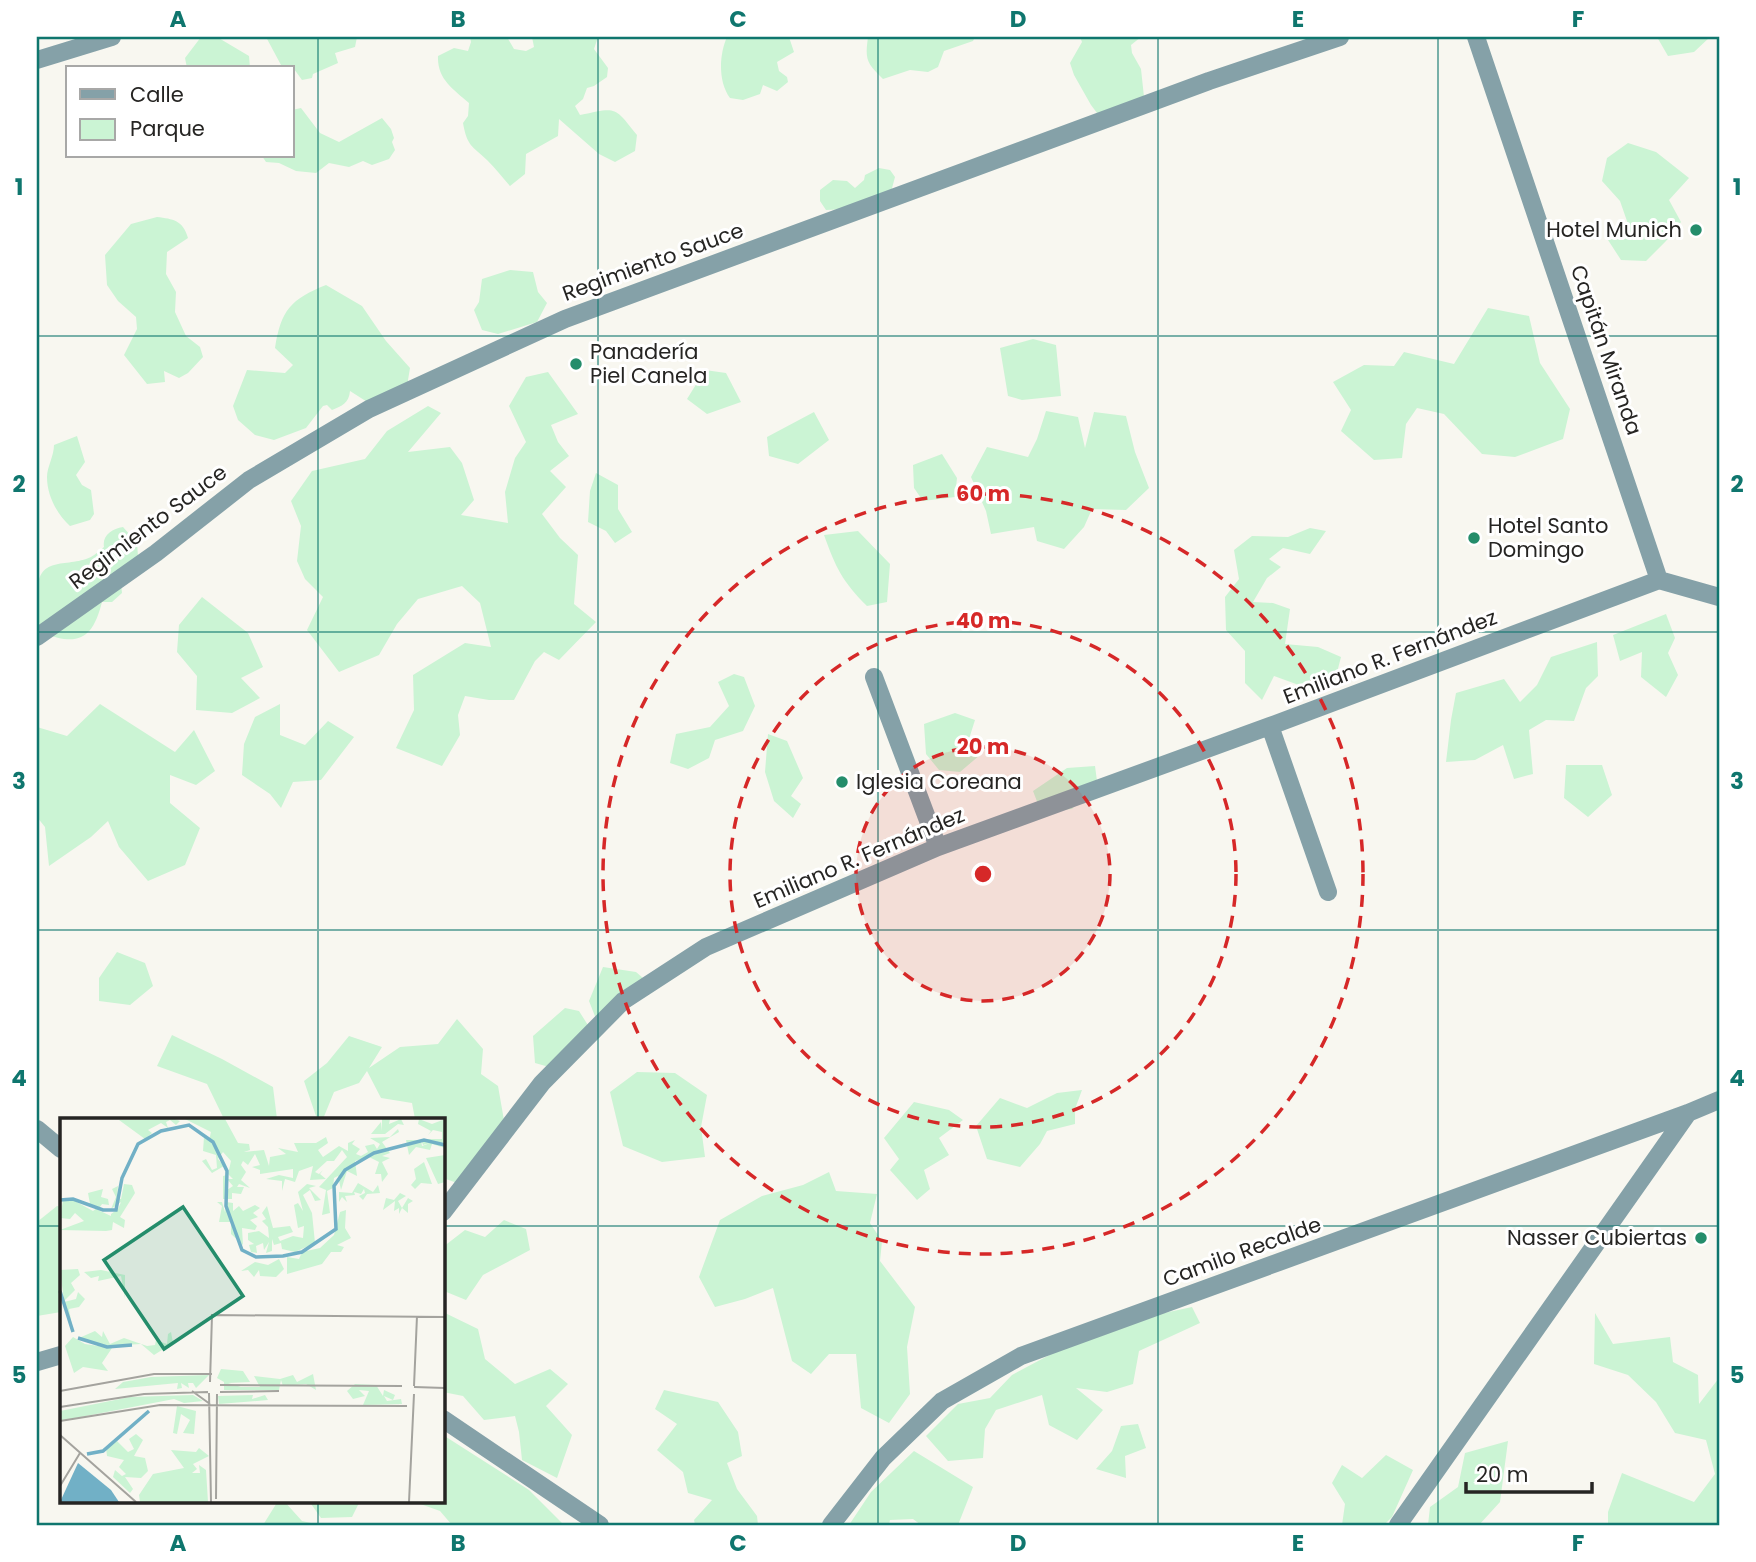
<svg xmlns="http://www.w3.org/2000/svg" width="1756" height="1562" font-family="Poppins,sans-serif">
<rect width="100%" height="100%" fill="#f8f7f0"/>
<path fill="#cbf4d4" d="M201,37H217L249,56L250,68H187L185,58Z
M266,37H357L355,47L335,53L338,63L313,74L312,78L302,80L294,69L281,65Z
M470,37H507L514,49L526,51L534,47L532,37H604L597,40L594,49L608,68L607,77L594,86L587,88L583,99L575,106L580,115C617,107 614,106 637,135L635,151L615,162L599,154L559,119L558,136L526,154L525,174L510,186C503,178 495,168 487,160C472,146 467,146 463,123L468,116L469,103C453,89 437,79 438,56L454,48L468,51L471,42Z
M727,37H789L794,52L777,62L779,71L787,77L788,82L777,91L763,85L760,94L743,100L730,98C718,82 719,55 727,37Z
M868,37H975L973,41L944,51L938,67L928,72L910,70L883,79C866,63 865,59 868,37Z
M1080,37H1141L1131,45L1132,53L1141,69L1144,97L1121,122L1097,113L1091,105L1074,75L1070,63L1082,42Z
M1657,37H1710L1694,52L1668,56Z
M301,108L320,133L339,142L382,118L391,129L394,138L392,142L395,150L389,159L372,165L363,161L349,167L329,163L316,173L296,171L279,163L266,162L262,156H292V110Z
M1628,143L1656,152L1689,178L1669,200L1681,222L1666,241L1646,261L1621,260L1608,240L1628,224L1620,201L1602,181L1607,158Z
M879,168L890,170L895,177L887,207L826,210L820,201V190L833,180L847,181L855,188L864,180L865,175Z
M157,217C173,219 183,220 188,238L167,252L166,274L176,292L175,312L186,336L200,347L203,357L188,373L179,378L164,371L165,382L147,384L124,355L137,329L136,317L118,301L107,285L105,255L131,224Z
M510,270L533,272L538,292L547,303L537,322L498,334L482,330L474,310L479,302L482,279Z
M326,285L362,306L386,341L410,368L408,380L410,395L383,412L350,391C349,403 342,406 332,410L327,405L323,406L306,428L274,440L255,435L238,420L233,406L247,370L285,373L293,365L275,348C281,310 291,299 326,285Z
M1488,308L1529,316L1540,363L1570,409L1563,439L1515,457L1482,454L1444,414L1417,408L1406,424L1402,458L1374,460L1341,431L1351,410L1333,382L1364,365L1394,366L1404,352L1454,364Z
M1033,339L1056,345L1061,396L1022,400L1008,396L1000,348Z
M705,370L726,373L741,402L707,414L687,399Z
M548,372L578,414L551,425L558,442L569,456L550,471L566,487L542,514L560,538L578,555L574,604L596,622L559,660L544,652L535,661L514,700H489L465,696L458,715L460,735L442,766L396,748L414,710L413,675L465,643L491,647L480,603L462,586L418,599L397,624L379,655L339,672L307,630L323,597L305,579L297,561L301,526L291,501L312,471L365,459L387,431L428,406L441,413L408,452L450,447L462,463L474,500L461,515L508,523L505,492L515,458L526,442L509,406L526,377Z
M1046,411L1078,417L1085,448L1094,412L1126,416L1135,452L1149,488L1126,510L1092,509L1084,527L1064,549L1037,541L1034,527L991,534L986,511L971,477L987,447L1028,457L1037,439Z
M814,412L829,440L798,464L769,456L767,437Z
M77,436L85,462L76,475L82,485L91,490L94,514L90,520L70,526C57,514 47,496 47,477C47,467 54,456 54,445Z
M942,454L957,478L955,497L923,501L914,488L913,465Z
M596,473L618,485V509L632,532L615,543L606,531L588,522L590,491Z
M123,527L137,543L138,556L120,575L122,593L112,602H102C93,638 79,647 43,633C37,620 37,610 37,596C37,553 65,569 91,557C95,555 100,550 104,547C102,535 112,529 123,527Z
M1310,528L1326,531L1310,554L1283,548L1269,559L1281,567L1267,578L1253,602L1273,603L1290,609L1285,644L1318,647L1341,657L1333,688L1310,694L1296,684L1274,676L1262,700L1245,683V651L1226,630L1225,597L1239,579L1234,550L1252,536L1288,537Z
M858,531L890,564L887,602L867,606C842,581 836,568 824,535Z
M202,597L248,633L263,667L241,678L260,698L232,713L196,710L197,676L177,652L179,625Z
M1666,614L1675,638L1668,653L1678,675L1666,697L1641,677L1642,652L1620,661L1613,635Z
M1597,642L1598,676L1586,688L1574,721L1546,720L1529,730L1533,774L1514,779L1503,745L1475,760L1446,762L1451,720L1456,693L1504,679L1520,702L1537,685L1551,657Z
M734,674L744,677L755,706L743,731L715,740L709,758L688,769L670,763L676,734L710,727L729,706L718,682Z
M100,704L175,752L194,730L215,771L196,785L170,775V803L200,828L185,865L148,881L119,847L108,821L91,837L49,866L45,827L37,817V727L67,736Z
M280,704V735L305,745L328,721L354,737L321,780L293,782L281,808L270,794L242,775L244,744L255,717Z
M955,713L975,720L969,739L980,755L960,772L939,770L926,754L924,724Z
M768,734L787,741L803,778L791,796L801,804L793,818L774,801L765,772Z
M1566,765H1602L1612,795L1588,817L1564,798Z
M1095,766L1097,781L1072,809L1041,812L1033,791L1067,768Z
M117,952L145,963L153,986L130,1005L99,1001V978Z
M603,967L636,972L650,984L600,1029L589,1001Z
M565,1008L579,1011L591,1030L549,1067L535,1063L533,1036Z
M457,1019L483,1049L481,1074L498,1086L505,1126L460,1184L443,1178V1119H415L412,1103L381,1098L367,1071L359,1083L334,1092L323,1119H317L304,1081L327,1063L349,1036L382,1047L369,1068L400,1047L438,1044Z
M172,1035L222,1059L273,1087L277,1119H224L207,1084L157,1066Z
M637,1072L675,1073L707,1095L701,1127L705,1157L662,1162L623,1146L610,1092Z
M1082,1090L1075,1109V1124L1047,1131L1040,1144L1020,1167L987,1159L976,1126L1000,1098L1027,1108L1057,1093Z
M914,1102L949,1110L963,1120L939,1138L949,1155L924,1170L930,1189L917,1200L890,1170L899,1159L884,1138Z
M829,1172L836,1191L877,1194L870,1223L882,1241L880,1261L915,1307L907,1347L910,1394L889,1423L861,1408L856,1354H829L811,1374L792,1361L773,1288L745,1299L715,1307L699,1277L720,1220L762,1196L803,1185Z
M57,1206L61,1207V1312L37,1316V1222Z
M504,1220L526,1229L530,1250L483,1275L466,1300L444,1291L443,1247L465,1230L485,1237Z
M1192,1307L1200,1323L1139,1351L1133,1384L1107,1392L1076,1388L1103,1410L1077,1440L1049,1425L1042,1395L996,1410L985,1429L983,1458L948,1461L926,1436L958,1404L990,1398L1012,1375L1104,1326Z
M443,1312L478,1329L485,1359L515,1384L550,1369L568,1384L546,1406L572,1435L557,1478L522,1460L519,1432L515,1416L484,1420L463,1396L443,1392Z
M1595,1313L1613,1344L1670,1337L1673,1362L1698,1375L1699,1404L1719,1378V1525H1608V1512L1622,1473L1694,1502L1715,1474L1706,1440L1675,1433L1656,1402L1628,1375L1594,1364Z
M664,1390L718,1402L738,1432L742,1456L727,1463L737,1489L757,1516L758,1525H695L694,1520L712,1500L688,1493L683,1472L657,1450L677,1424L655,1409Z
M1138,1424L1146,1448L1125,1456L1126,1478L1096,1469L1112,1451L1121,1426Z
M443,1435L529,1490L564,1525H452L440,1511L412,1501H443Z
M1508,1441L1500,1502L1479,1525H1428L1430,1507L1458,1487L1465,1453Z
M914,1451L973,1487L958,1525H921L913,1519L890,1520L889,1525H849L871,1492Z
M1386,1455L1413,1470L1392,1517L1384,1525H1342L1345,1504L1332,1483L1342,1465L1362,1478Z
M278,1501H284L302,1521L320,1525H263Z
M309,1501H360L352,1517L321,1518Z"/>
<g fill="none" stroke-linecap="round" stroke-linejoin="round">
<path stroke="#85a1a8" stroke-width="18" d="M1476,37L1659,580
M37,60L112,37
M1659,580L1719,597
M37,637L156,553L249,480L369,409L565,319L1209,81L1340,37
M874,677L938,847
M1270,726L1328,892
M37,1129L61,1149
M443,1212L542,1083L623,1001L706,947L938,847L1270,726L1659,580
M37,1362L61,1355
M443,1419L600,1525
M831,1525L883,1458L942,1401L1021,1356L1688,1113L1719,1100
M1398,1525L1688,1113"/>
</g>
<path fill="none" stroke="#0f766e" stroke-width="2" stroke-opacity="0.55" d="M318,37V1119M598,37V1525M878,37V1525M1158,37V1525M1438,37V1525M37,336H1719M37,632H1719M37,930H1719M37,1226H61M443,1226H1719M318,1501V1525"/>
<circle cx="983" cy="874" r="127" fill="#d62828" fill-opacity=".12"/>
<g fill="none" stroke="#d62828" stroke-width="3.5" stroke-dasharray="12 9">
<circle cx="983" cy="874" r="127"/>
<circle cx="983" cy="874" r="253"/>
<circle cx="983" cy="874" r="380"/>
</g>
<g fill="#248d6b" stroke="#fff" stroke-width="2.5">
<circle cx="1696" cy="230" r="7"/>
<circle cx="576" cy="364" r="7"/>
<circle cx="1474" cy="538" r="7"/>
<circle cx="842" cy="782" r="7"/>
<circle cx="1701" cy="1238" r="7"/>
</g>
<g text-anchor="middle" stroke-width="6" stroke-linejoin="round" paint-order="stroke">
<g font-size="21" fill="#262523" stroke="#fff" text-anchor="start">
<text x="1682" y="237" text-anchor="end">Hotel Munich</text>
<text x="590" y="359">Panadería<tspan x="590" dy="24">Piel Canela</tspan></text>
<text x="1488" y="533">Hotel Santo<tspan x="1488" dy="24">Domingo</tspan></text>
<text x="856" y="789">Iglesia Coreana</text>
<text x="1687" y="1245" text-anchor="end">Nasser Cubiertas</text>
</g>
<g font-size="21" fill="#262523" stroke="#fff">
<text transform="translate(653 262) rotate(-20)" y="7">Regimiento Sauce</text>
<text transform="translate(1606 350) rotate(71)" y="7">Capitán Miranda</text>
<text transform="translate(148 527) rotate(-37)" y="7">Regimiento Sauce</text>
<text transform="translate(1390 657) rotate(-21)" y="7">Emiliano R. Fernández</text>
<text transform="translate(859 858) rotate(-23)" y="7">Emiliano R. Fernández</text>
<text transform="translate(1242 1252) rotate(-20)" y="7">Camilo Recalde</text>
</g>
</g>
<g transform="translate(60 1118)">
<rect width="385" height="385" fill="#f8f7f0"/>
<path d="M115,1L120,3L116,7L110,2L106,4L108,10L101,5L88,12L92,15L85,21L59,2ZM125,1H165L178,25L189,26L190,32L184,34L204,32L209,48L210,39L226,36L218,30L238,34L234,25H256L266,19L268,25L258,32L263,39L279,28L288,33V25L295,22L292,26L300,31L296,36L301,38L308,34L305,28L314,26L317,31L320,26L310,20L330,19L338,11L339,14L322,24L330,35L322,38L330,40L322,44L328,56L322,64L321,56H315L319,44L309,39L295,43L297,58L287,53L281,72L278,58L274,60L273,70L267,73L270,95L262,97L266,72L259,69L287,39L282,32L274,43H267L255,54L259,56L263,52L260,56L266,61L250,62L253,48L239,53L235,64L225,61L222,73V63L206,61L219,57L233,60V51L200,56V52L192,49L200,47L195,36L188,47L183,43L181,47L186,54L181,62L190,70L179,66L177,69H184L181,76L172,75V81H163V58L167,57V72L173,68L167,61H173L168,56L171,43L163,34L158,41L164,48L152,55L142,43L146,41L152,52L157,50L156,37L143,33L144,19L149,23L151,14ZM322,1H330L329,6L341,1L344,7L338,6L325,16H311L321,4L322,13ZM359,1L372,6L385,1V30L372,26L370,32L356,29L349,37L346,22H361L362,28L370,25L363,27L361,21H382V14L373,12L368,17L371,13L358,6ZM385,37V64L378,66L366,40ZM364,44L372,66L361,65L355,71L351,67L356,61L354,51ZM298,65L313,74L318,67L320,75L307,76L303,82L299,78L305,75L304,71L301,76L294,74L295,77L285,78L287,84L282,79L279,84V74L292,75ZM64,66L72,67L75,75L60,99L65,102L64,110L53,104L52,112L46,113L0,112L24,103L15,95L10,101L0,100L3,82H13L33,93L37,90L30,86L28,75L43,71L41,79L48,81L49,87L42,86L38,92L51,98V96L58,91L61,84L51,91L56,79L52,71L58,68L57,80L61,81ZM247,66L256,68L249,70L261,82L255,83L250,72L243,77L252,95L255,125L235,134L222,131L221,125L214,127L212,121V133L206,135L209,124L204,132L203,125L196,128L197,135L191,134L189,127L194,126L188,122V115L199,113L209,120L208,109L202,103L206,101L202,95L207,88L213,110L230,108L233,114L218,119L220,123L233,118L243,120L244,108L238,110L234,87L238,85L243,93L238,74ZM340,75L346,78L338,83L342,90L348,80L353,83L348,86V95L342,90L339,96V90L334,93L335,83L323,92L326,80L334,82ZM157,84H162L165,94L166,84L173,85V93L179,88L183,93L195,87L200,90L193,95L198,99L190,102L197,108L195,112L182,110L183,127L171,116V104H159L162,88ZM286,92L285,110L291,120L277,127L284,129L281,134H271L262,146L227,156V139L239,141L242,134L260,130L274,117L280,94ZM219,141L224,151L216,159L200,158L199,152L194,159L188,152L181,153L195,144L208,147ZM18,151L20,157L11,165L15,172L4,183L0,152ZM41,152L65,157V180L61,158L38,163L39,158L31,160L24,154ZM18,174L25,181L19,189L9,191L13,213L4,184L16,181ZM35,213L42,219L43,213L50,226L64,220L87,228L95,227L96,222L107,226L108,216L111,214L113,225L94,237L81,226L47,228L19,220ZM13,219L25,226L52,230L42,245L48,253L23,249L14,255L5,228ZM161,251L183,253L190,264L168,265L181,269H200L194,258L220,261L233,257L237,264L253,256L256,272L246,266L223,268L221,262L219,272H164V264L157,260ZM149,257L136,270L133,265H128L129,270L121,265L122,270L117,271L118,265L55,271L63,264L91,259ZM295,266L316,267L323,278L324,272L335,277L333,282L324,278L327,283L341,281L342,286L303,287L309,273L299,272L305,278L293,281L287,273ZM133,277L143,283L124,285L114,281L0,303V293L70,279ZM193,277L192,281L205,277L208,282L159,286L158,278ZM117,288L136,293L134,316L123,315L130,302L121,296L117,316L113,315ZM76,316L83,322L74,338L85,340L88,353L81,360L65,359L73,371L70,375L53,359L55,352L62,358L66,356L59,349L64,342L47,338L46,330L57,323L68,334L74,331L69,321ZM139,330L149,338L133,346L137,351L132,355H140L139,347L146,352L148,384H80L79,377L93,356L124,350L111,332L136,334Z" fill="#cbf4d4"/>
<path d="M18,345L51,372L59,384H0Z" fill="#71b0c6"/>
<path fill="none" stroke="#71b0c6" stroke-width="3.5" d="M0,82L13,81L43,92H56L62,60L78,26L101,13L129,7L153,24L167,53L166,88L182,132L196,139L223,138L242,134L276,111L274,68L285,52L314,35L364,22L385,27M0,173L13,214M18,220L47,229L72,227M27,336L43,333L89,293"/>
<path fill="none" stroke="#a4a39e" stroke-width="2" d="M150,264L152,197L385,199M160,267L342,268M354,268L357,198M354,269L385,270M0,273L94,256H152M132,273L150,286M160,274L219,273M149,275L151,384M0,289L84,276L148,274M0,303L100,287L347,288M0,317L76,384M0,368L20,335M156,381L157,276M349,384L354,276"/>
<path fill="#248d6b" fill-opacity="0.15" stroke="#248d6b" stroke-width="3.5" d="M123,89L183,178L104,231L44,142Z"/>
<rect width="385" height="385" fill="none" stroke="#262523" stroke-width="3.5"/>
</g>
<circle cx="983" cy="874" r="10" fill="#d62828" stroke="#fff" stroke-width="3.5"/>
<g font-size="21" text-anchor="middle" font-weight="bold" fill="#d62828" stroke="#fff" stroke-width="6" stroke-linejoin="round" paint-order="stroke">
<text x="983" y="501">60 m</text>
<text x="983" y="628">40 m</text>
<text x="983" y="754">20 m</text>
</g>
<rect width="1756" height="1562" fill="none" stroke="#ffffff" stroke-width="77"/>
<rect x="66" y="66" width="228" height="91" fill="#ffffff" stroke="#a8a8a7" stroke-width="2"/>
<rect x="80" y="89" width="35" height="10" fill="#85a1a8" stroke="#a8a8a7" stroke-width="2"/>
<text x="130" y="102" font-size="21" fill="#262523">Calle</text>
<rect x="80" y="119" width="35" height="21" fill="#cbf4d4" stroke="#a8a8a7" stroke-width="2"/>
<text x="130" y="136" font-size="21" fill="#262523">Parque</text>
<path d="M1466 1482v10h126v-10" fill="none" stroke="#262523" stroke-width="3.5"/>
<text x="1476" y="1482" font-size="21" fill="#262523" stroke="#ffffff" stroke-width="5" paint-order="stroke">20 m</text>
<rect x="38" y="38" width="1680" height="1486" fill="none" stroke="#0f766e" stroke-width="2.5"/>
<g font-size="23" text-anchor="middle" font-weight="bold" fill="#0f766e">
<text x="178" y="27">A</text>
<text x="458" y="27">B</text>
<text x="738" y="27">C</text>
<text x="1018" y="27">D</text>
<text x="1298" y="27">E</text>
<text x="1578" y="27">F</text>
<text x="19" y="195">1</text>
<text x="1737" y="195">1</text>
<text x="19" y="492">2</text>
<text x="1737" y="492">2</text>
<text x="19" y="789">3</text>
<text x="1737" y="789">3</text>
<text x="19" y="1086">4</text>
<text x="1737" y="1086">4</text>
<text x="19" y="1383">5</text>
<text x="1737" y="1383">5</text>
<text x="178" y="1551">A</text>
<text x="458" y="1551">B</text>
<text x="738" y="1551">C</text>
<text x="1018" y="1551">D</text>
<text x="1298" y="1551">E</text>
<text x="1578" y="1551">F</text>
</g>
</svg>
